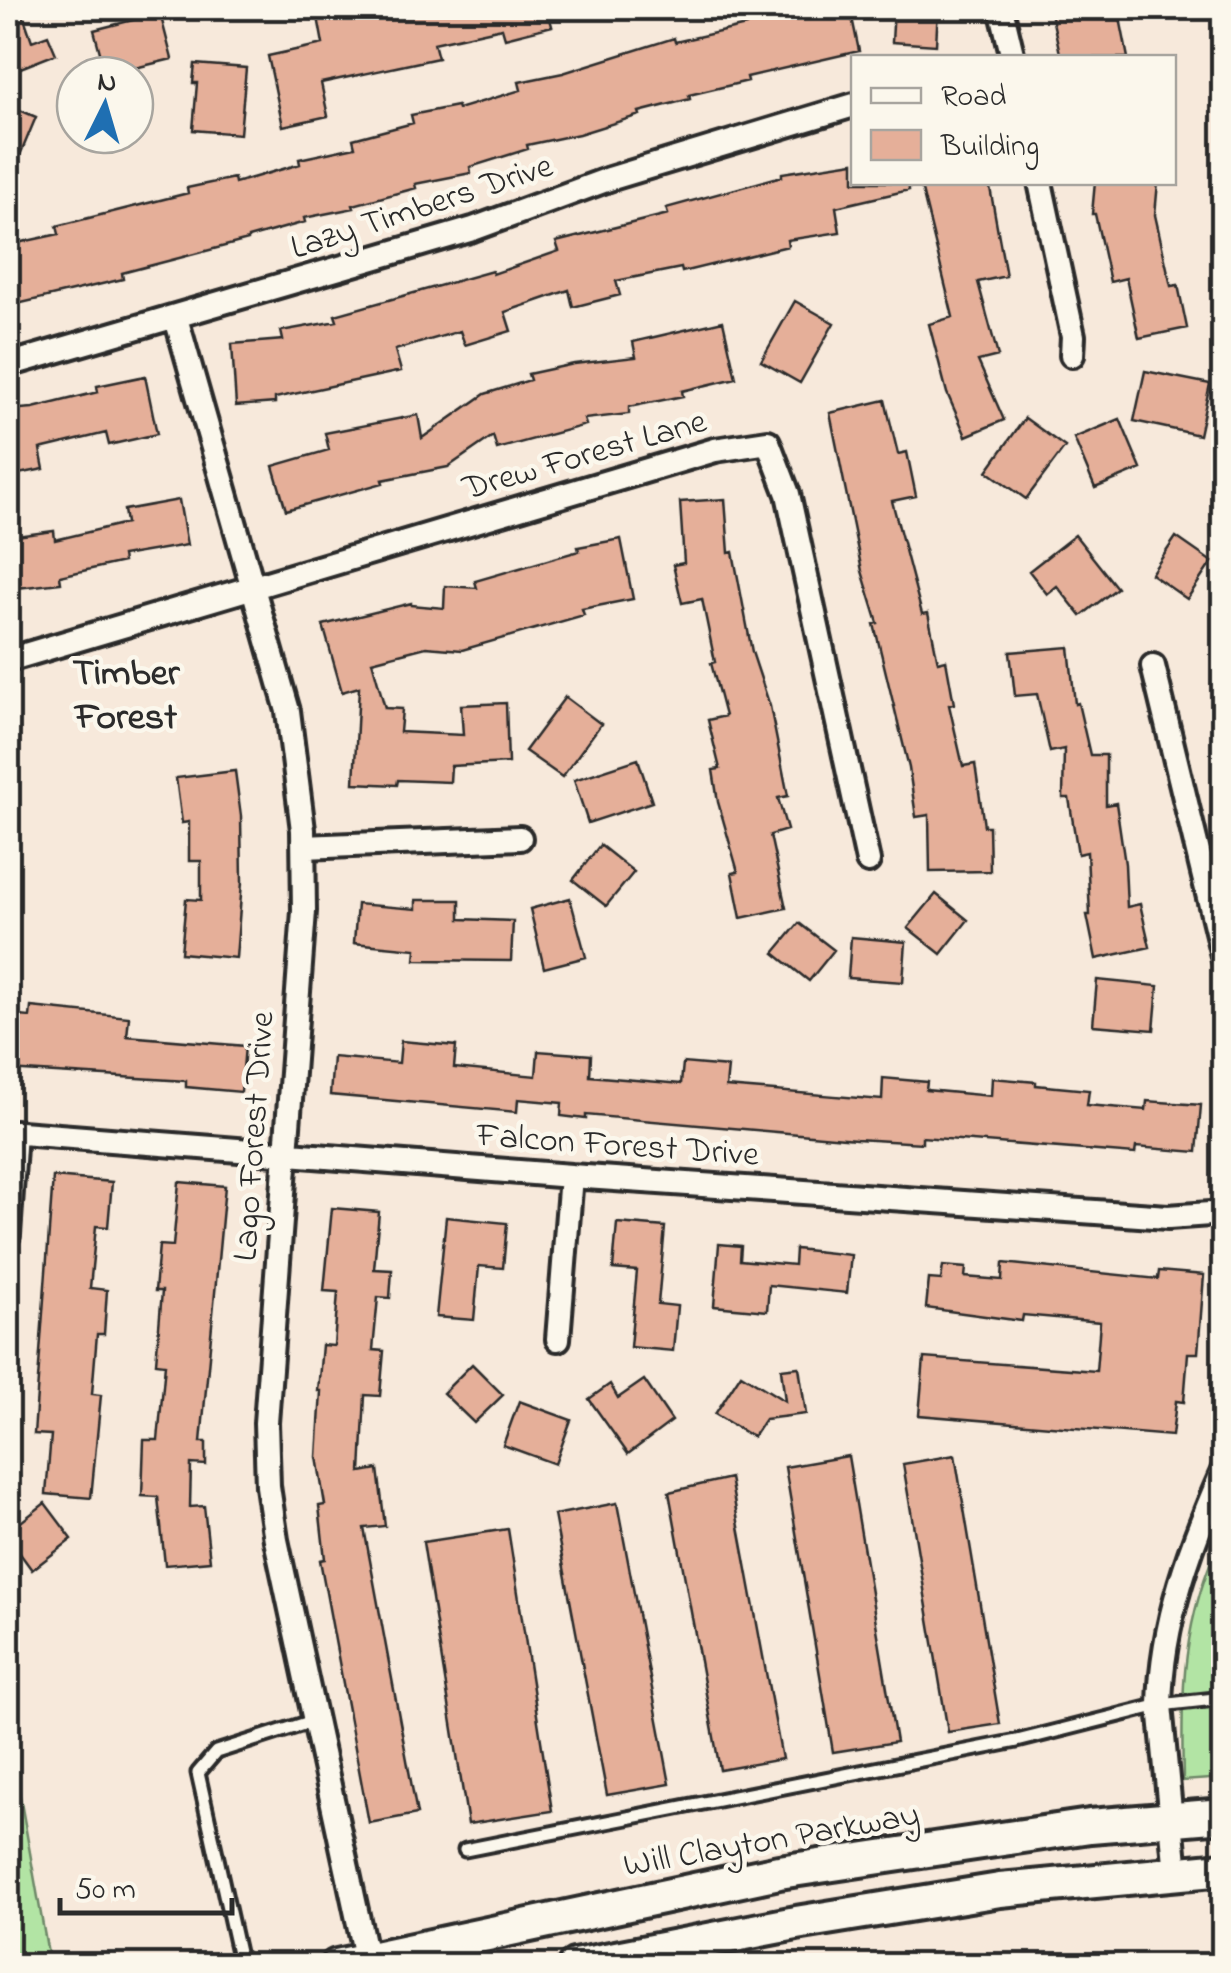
<svg xmlns="http://www.w3.org/2000/svg" width="1231" height="1973" font-family="'Indie Flower',sans-serif">
<rect width="100%" height="100%" fill="#f7e9db"/>
<filter id="ink" filterUnits="userSpaceOnUse"><feTurbulence type="fractalNoise" baseFrequency=".01" numOctaves="2"/><feDisplacementMap in="SourceGraphic" scale="20" xChannelSelector="R" yChannelSelector="G"/><feConvolveMatrix kernelMatrix="1 2 1 2 8 2 1 2 1" color-interpolation-filters="sRGB"/></filter>
<g filter="url(#ink)">
<path fill="#b2e4a4" stroke="#6e8868" stroke-width="2.5" d="M1223,1534V1778L1183,1781C1181,1689 1182,1619 1223,1534Z
M8,1729L50,1965H8Z"/>
<path fill="#e5af99" stroke="#2b2b2b" stroke-width="2.5" d="M367,8H547L552,26L505,38L502,28L434,43L438,58L321,83L328,116L283,126L268,56L323,44L318,17Z
M752,8H850L859,51L747,77L748,81L689,95L690,99L639,112L640,115L579,134L527,145L528,149L470,167L471,173L415,184L416,188L353,205L354,208L304,218L305,222L248,238V240L122,273L123,279L13,305L8,279V245L59,234L57,226L188,193L187,188L234,178L235,183L300,164L299,159L355,147L353,139L413,123L411,115L457,106L458,109L521,90L519,82L563,73L674,38L675,42L746,26L743,10Z
M894,8H938L936,45L892,42Z
M1050,8H1118L1128,58H1061Z
M160,13L172,59L106,75L94,30Z
M23,15L32,41L48,35L56,54L8,73V20Z
M195,64L246,68L240,134L193,130L197,83H193Z
M8,105L36,117L8,184Z
M854,162V182H908L909,190L836,207L840,232L787,240L788,246L682,272L681,268L616,281L620,295L573,307L569,290L505,312L511,331L465,345L460,331L395,350L401,371L275,398V403L236,406L232,344L283,340L281,331L337,321L335,315L492,271L493,274L559,251L556,242L668,214L666,208L782,176V173Z
M920,182H989L1006,276L978,282L998,356L978,361L1004,420L966,436L947,393L929,324L953,317Z
M1095,182H1158L1155,215L1171,286L1178,285L1187,328L1139,338L1126,278L1110,282L1095,214H1092Z
M795,301L834,323L800,383L761,361Z
M723,321L736,378L682,391L683,396L629,407V414L584,419L586,425L497,449L493,436L448,467L382,480L383,483L286,510L273,466L329,450L325,433L418,415L422,438L485,394L530,380L528,374L574,364L636,357L633,342Z
M1145,371L1210,384L1199,435L1134,421Z
M145,376L157,434L109,445L106,433L40,449L44,469L8,476V410L33,408L98,392L97,386Z
M885,400L898,454L907,452L916,496L892,501L922,614L928,613L938,662L946,660L954,704L949,705L963,766L975,764L984,826H989L990,871L930,872L929,815L916,817L909,768L874,624L878,623L862,571L830,413Z
M1025,418L1065,447L1026,499L987,471Z
M1120,419L1141,469L1095,488L1074,438Z
M725,499L729,553L733,552L752,652L770,706L788,796L778,798L787,830L770,835L786,908L741,918L732,873L738,872L718,802L713,770L720,769L708,720L725,716L711,663L715,662L702,599L682,603L673,565L684,563L680,502Z
M179,500L187,545L122,556L123,562L60,576L61,583L8,589V537L54,531L55,540L126,523L124,510Z
M1075,535L1117,588L1081,616L1057,586L1047,594L1029,571Z
M1176,537L1212,562L1187,599L1151,574Z
M621,539L633,599L582,609L584,615L462,650L426,647L372,661L385,708L402,709L400,732L463,735L461,705L506,703L508,763L451,766L450,782L398,780L397,785L354,783L359,687L342,692L323,625L411,603V605L444,608L445,586L477,588L475,581L579,551L578,547Z
M1069,647L1075,704L1078,703L1090,755H1106V805L1116,803L1125,864L1127,907L1140,904L1150,947L1096,959L1087,915H1090L1087,852L1078,854L1069,798H1063L1064,749L1050,752L1037,694L1015,696L1010,652Z
M565,697L601,724L562,777L525,751Z
M638,759L652,802L588,823L574,780Z
M235,771L241,816L242,882L236,958L181,953L186,899L201,900V861H189V822L182,823L176,778Z
M600,845L634,872L606,906L573,880Z
M936,894L968,920L941,954L908,928Z
M570,898L586,957L544,968L530,909Z
M416,900H460V919L513,921L511,961L415,960L416,949L354,943L357,904L416,909Z
M799,923L834,950L809,981L774,953Z
M851,937L906,942L903,982L848,978Z
M1097,980L1158,986L1154,1030L1093,1025Z
M31,1007L129,1017L127,1036L245,1046L241,1092L186,1087V1081L8,1070V1015L30,1017Z
M401,1041L456,1046L454,1068L536,1076L538,1051L591,1055L590,1076L681,1084L683,1063L728,1067L726,1087L882,1100L883,1078L927,1082L926,1090L991,1096L992,1078L1036,1082V1085L1089,1090L1087,1105L1146,1110L1147,1101L1201,1105L1197,1152L1136,1147L1135,1154L922,1137V1143L856,1139L586,1115V1119L561,1116L562,1103L518,1099L517,1112L330,1095L333,1057L399,1063Z
M53,1177L112,1182L108,1227L96,1226L90,1288L107,1290L104,1334H97L92,1394L101,1395L91,1498L46,1494L51,1435L34,1434Z
M179,1182L225,1186L201,1442H206V1465L191,1464L190,1507L204,1506L210,1561L165,1565L158,1497L142,1496L144,1440H158L165,1364L156,1363L162,1291H155L159,1245L173,1246Z
M332,1208L379,1212L374,1269L392,1270L390,1298L378,1297L373,1350L384,1351L380,1396L365,1395L361,1472L378,1469L385,1526L364,1528L417,1814L369,1823L320,1560L325,1559L319,1506L325,1505L317,1457L321,1391H318L322,1345L334,1346L338,1292L324,1291Z
M446,1217L507,1223L503,1268L479,1266L474,1320L436,1317Z
M617,1223L665,1227L658,1304L677,1306L673,1351L630,1347L637,1271L613,1269Z
M719,1244L741,1246L740,1260L794,1265L795,1249L851,1255L847,1293L769,1285L767,1311L714,1306Z
M1003,1263L1158,1279L1159,1271L1204,1275L1198,1353H1188L1184,1402L1176,1401L1172,1436L919,1415L924,1358L1096,1371L1100,1322L1023,1315L1022,1321L926,1308L929,1279L941,1280L943,1266L966,1268L965,1277L1002,1280Z
M472,1364L503,1395L474,1423L443,1393Z
M799,1367L806,1414L765,1419L753,1437L715,1414L741,1374L785,1401L781,1369Z
M644,1380L672,1421L628,1454L589,1399L610,1384L618,1398Z
M519,1401L571,1420L555,1464L503,1445Z
M955,1455L1000,1724L948,1732L903,1464Z
M848,1456L896,1742L833,1752L785,1467Z
M730,1478L782,1759L720,1770L669,1492Z
M45,1503L72,1539L32,1570L8,1537V1532Z
M617,1503L670,1784L607,1795L554,1515Z
M508,1529L552,1811L468,1824L423,1542Z"/>
<g fill="none" stroke-linecap="round" stroke-linejoin="round">
<g stroke="#2b2b2b" stroke-width="19">
<path id="lane" d="M465,1850L1017,1741L1160,1705L1224,1698
M241,1966L198,1773L216,1752L313,1721"/>
</g>
<g stroke="#2b2b2b" stroke-width="30">
<path id="street" d="M1001,8L1013,58
M1040,182L1073,336L1072,355
M176,318L288,711L303,830L304,911L266,1423L268,1486L276,1540L368,1966
M8,365L473,229L609,179L854,105
M8,660L715,450L768,442L788,494L868,861
M1153,666L1224,960
M304,847L520,838
M8,1132L571,1176L1168,1217L1224,1213
M8,1235L15,1132
M558,1339L571,1176
M1176,1873L1160,1705C1162,1621 1190,1546 1224,1469"/>
</g>
<g stroke="#2b2b2b" stroke-width="40">
<path id="secondary" d="M337,1966L779,1872L1090,1826L1224,1815
M575,1966L796,1923L1000,1890L1224,1869"/>
</g>
<use href="#lane" stroke="#fbf7ec" stroke-width="11"/>
<use href="#street" stroke="#fbf7ec" stroke-width="22"/>
<use href="#secondary" stroke="#fbf7ec" stroke-width="32"/>
</g>
</g>
<g text-anchor="middle" stroke-width="9" stroke-linejoin="round" paint-order="stroke">
<g font-size="35" fill="#2b2b2b" stroke="#fbf7ec">
<text transform="translate(421 205) rotate(-18)" y="12">Lazy Timbers Drive</text>
<text transform="translate(584 453) rotate(-16)" y="12">Drew Forest Lane</text>
<text transform="translate(252 1136) rotate(-86)" y="12">Lago Forest Drive</text>
<text transform="translate(618 1143) rotate(4)" y="12">Falcon Forest Drive</text>
<text transform="translate(771 1838) rotate(-10)" y="12">Will Clayton Parkway</text>
</g>
<g font-size="38" font-weight="bold" fill="#2b2b2b" stroke="#fbf7ec">
<text x="126" y="684">Timber<tspan x="126" dy="44">Forest</tspan></text>
</g>
</g>
<rect width="1231" height="1973" fill="none" stroke="#fbf7ec" stroke-width="40"/>
<rect x="20" y="20" width="1191" height="1933" fill="none" stroke="#2b2b2b" stroke-width="4" filter="url(#ink)"/>
<rect x="851" y="55" width="325" height="130" fill="#fbf7ec" stroke="#a8a59f" stroke-width="2.5"/>
<rect x="871" y="88" width="50" height="15" fill="#fbf7ec" stroke="#a8a59f" stroke-width="2.5"/>
<text x="941" y="105" font-size="30" fill="#2b2b2b">Road</text>
<rect x="871" y="130" width="50" height="30" fill="#e5af99" stroke="#a8a59f" stroke-width="2.5"/>
<text x="941" y="155" font-size="30" fill="#2b2b2b">Building</text>
<g transform="translate(105 105) rotate(5)"><circle r="48" fill="#fbf7ec" stroke="#a8a59f" stroke-width="2.5"/>
<path d="M0-8L18 38L0 25L-18 38Z" fill="#1f6fb2"/>
<text y="-15" font-size="28" font-weight="bold" text-anchor="middle" fill="#2b2b2b">N</text>
</g>
<path d="M60 1898v15h172v-15" fill="none" stroke="#2b2b2b" stroke-width="5"/>
<text x="75" y="1898" font-size="30" fill="#2b2b2b" stroke="#fbf7ec" stroke-width="8" paint-order="stroke">50 m</text>
</svg>
